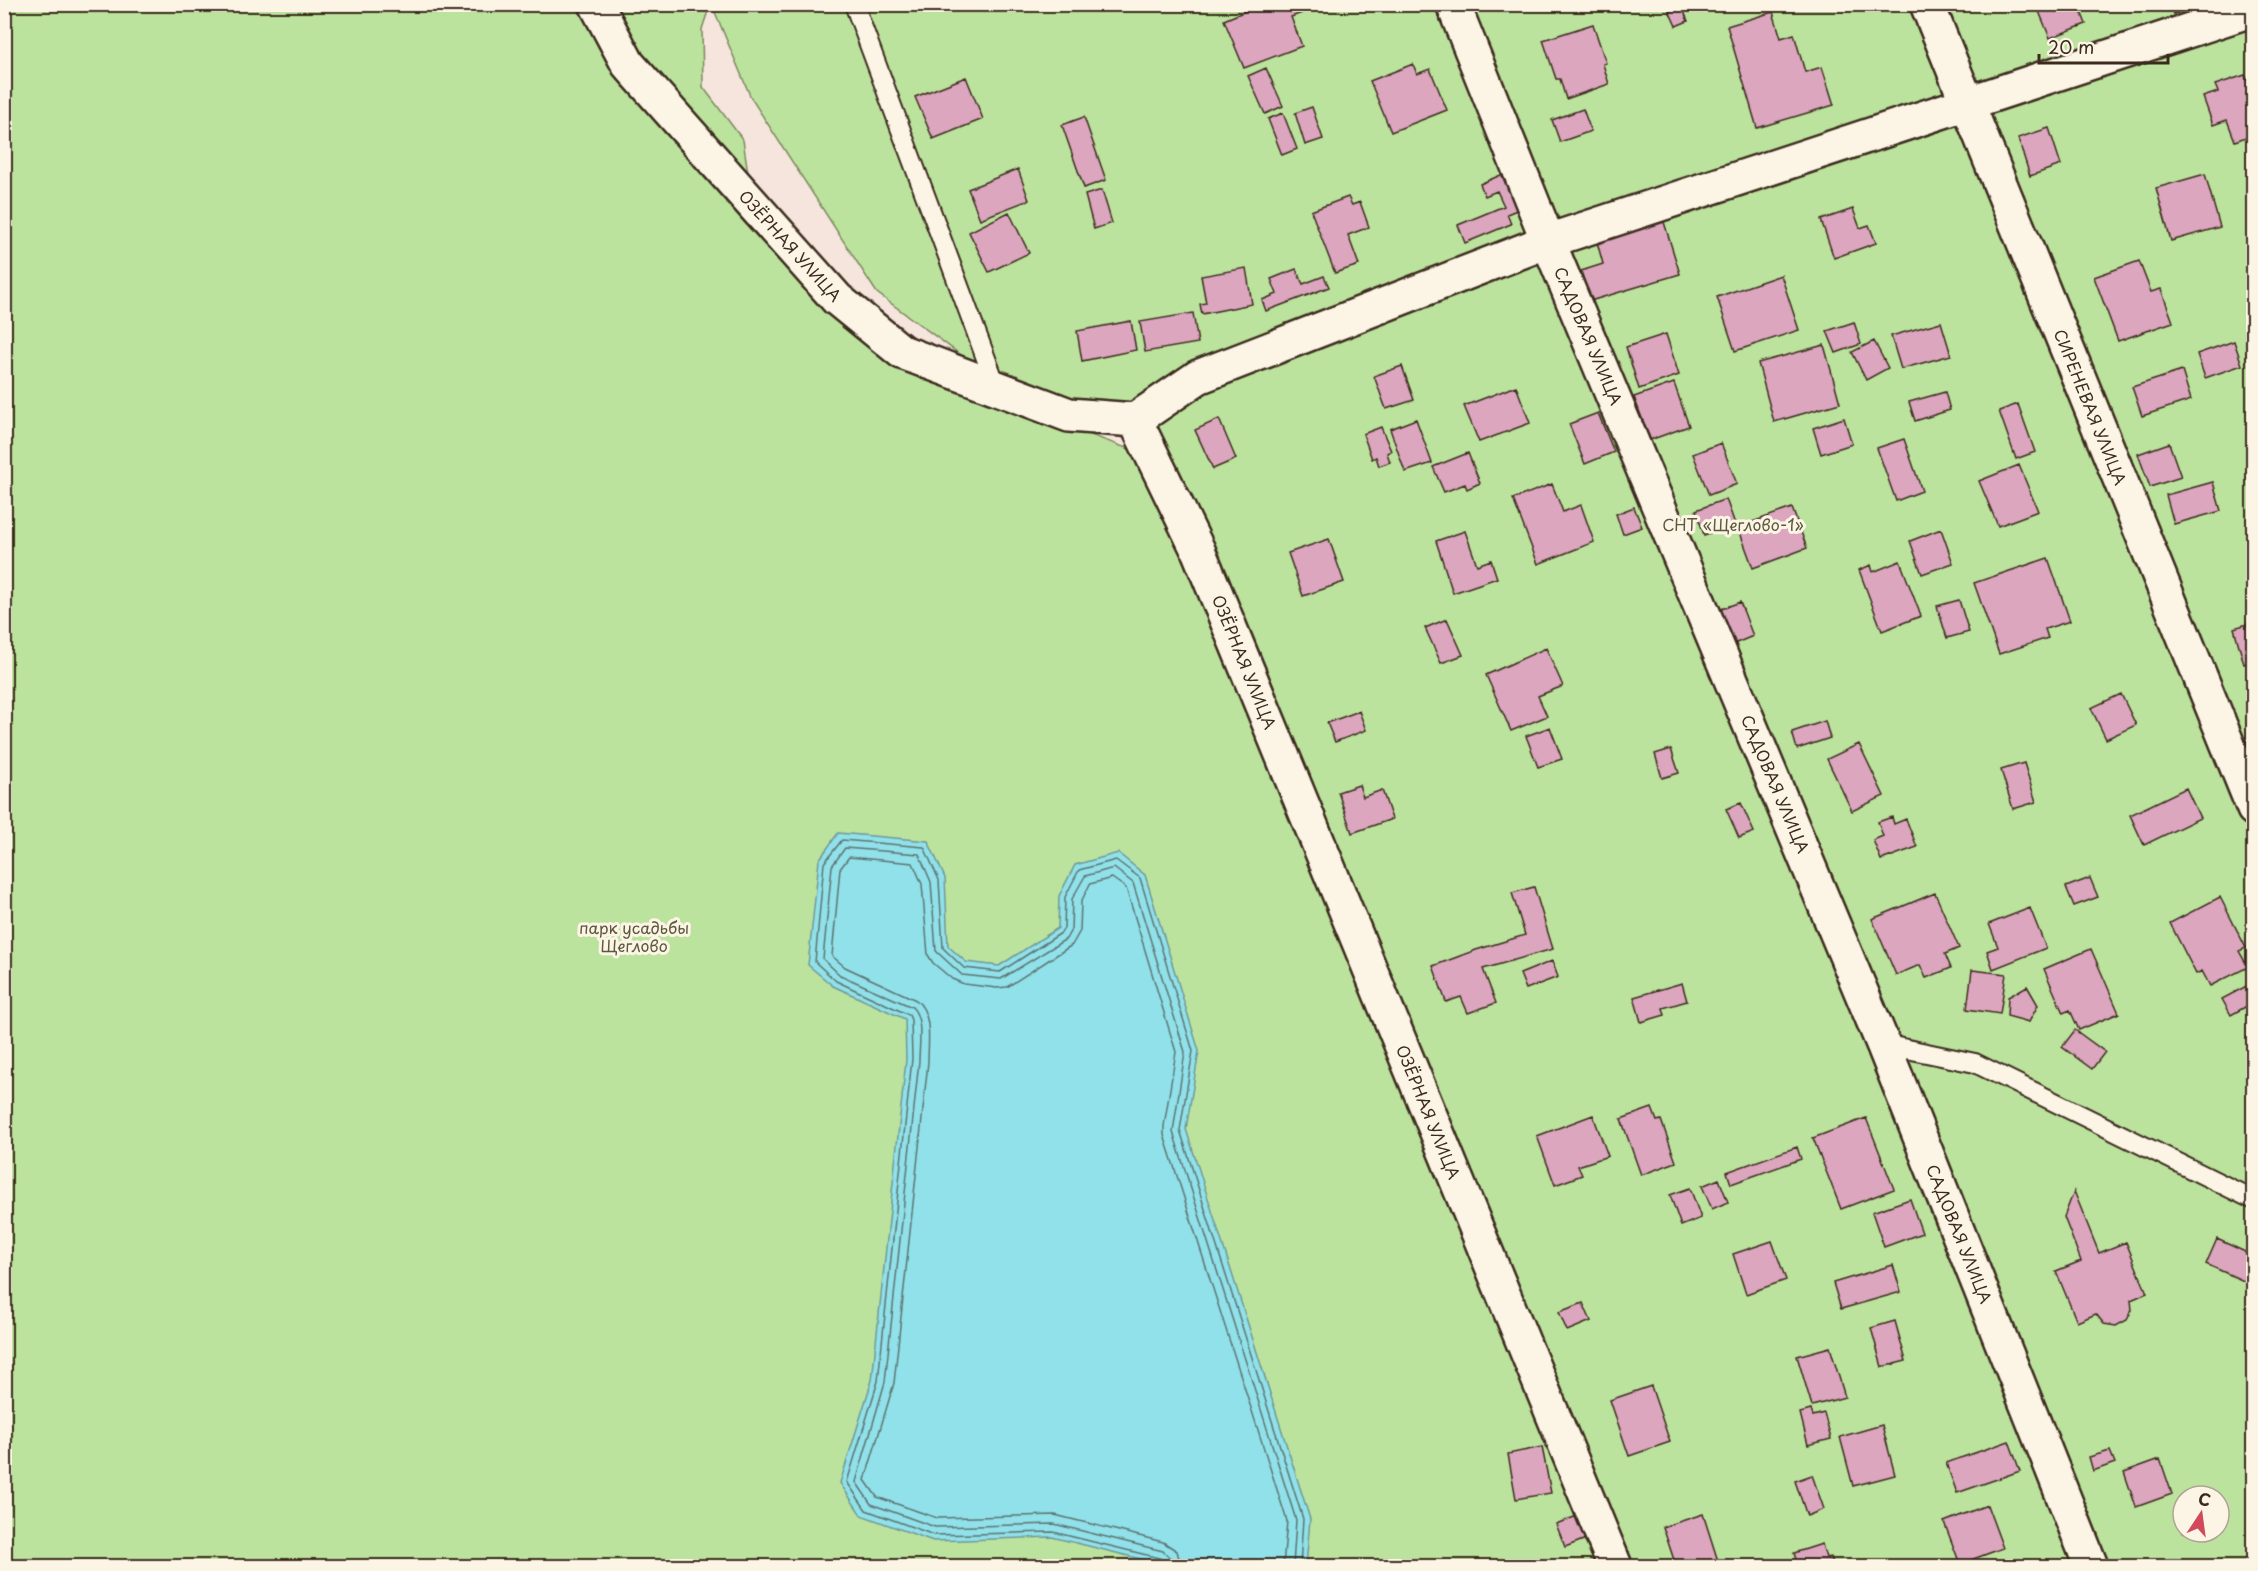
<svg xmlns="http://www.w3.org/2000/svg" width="2258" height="1571" font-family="'Playpen Sans',sans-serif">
<rect width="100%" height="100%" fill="#f5e5dd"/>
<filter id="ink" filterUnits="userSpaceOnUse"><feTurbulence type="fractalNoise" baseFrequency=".0167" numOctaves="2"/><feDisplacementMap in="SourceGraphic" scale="12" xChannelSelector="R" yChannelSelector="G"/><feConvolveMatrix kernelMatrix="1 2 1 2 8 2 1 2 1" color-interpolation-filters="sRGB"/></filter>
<g filter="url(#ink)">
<path fill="#bce39e" stroke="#7c865e" stroke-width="1.5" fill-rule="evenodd" d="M5,5H586L896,364L1137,452L1115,423L965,358L877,293L751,98L712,5H2253V1566H5ZM2183,1496H2219V1532H2183Z
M612,5H710L702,29L703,87L743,140L748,173L646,68Z"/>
<path fill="#90e1ea" stroke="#6e9898" stroke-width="1.5" d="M838,833L928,841L945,878L948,946L966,962L999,966L1058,928L1059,896L1075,865L1118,853L1145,875L1199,1051L1186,1129L1310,1519L1306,1566H1169L1052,1537L933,1541L861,1515L840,1483L872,1380L906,1060L905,1019L833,986L808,965L819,860Z"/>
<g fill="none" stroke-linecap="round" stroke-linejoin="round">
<path stroke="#5d7370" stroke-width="1.5" d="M1165,1566L1164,1561L1159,1558L1053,1532L934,1535L866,1510L847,1482L878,1381L912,1059L911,1020L909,1015L836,981L815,962L824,863L842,840L924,847L939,880L943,948L964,968L1000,972L1061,933L1064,928L1065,897L1079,870L1116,860L1140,878L1193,1051L1180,1130L1303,1519L1300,1566
M1172,1566L1170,1558L1163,1551L1054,1524L935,1527L871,1504L856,1482L885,1382L919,1061C919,1045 924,1019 912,1007L840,975L823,959L832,866L845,848L919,854L931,882L936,951L962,975L1001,979L1066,939L1071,930L1072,899L1085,876L1114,868L1133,883L1185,1052L1173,1132L1296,1520L1293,1566
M1181,1566L1177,1551L1163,1542L1055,1515L937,1518L877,1497L865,1480L894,1383L928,1062C928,1042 933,1013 916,1000L845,967L832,956L840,869L849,857L913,863L922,884L928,955L933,963L952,979L964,984L997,988L1007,987L1072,945L1080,931L1081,902L1090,884L1112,878L1126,888L1176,1052L1164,1126V1135L1287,1521L1283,1566"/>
</g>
<path fill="#dba6be" stroke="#3b2a1e" stroke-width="1.5" d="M1262,4H1299L1302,13L1291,17L1302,46L1244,68L1224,20Z
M1666,4H1681L1688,21L1676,26Z
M2050,4H2078L2086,24L2050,38L2038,9Z
M2171,4H2204L2174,14Z
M1773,12L1781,38L1794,34L1805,72L1822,67L1834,105L1757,128L1727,26Z
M1593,24L1606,63L1603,64L1609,84L1566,99L1560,79H1556L1543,40Z
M1413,64L1417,74L1430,69L1447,110L1391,132L1370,81Z
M1266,68L1283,106L1265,114L1248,76Z
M2245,75L2254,98V134L2235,141L2227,120L2213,125L2203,97L2218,92L2215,85Z
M966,77L983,119L933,139L915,97Z
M1312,107L1323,139L1305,145L1295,113Z
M1583,109L1591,131L1560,142L1552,120Z
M1283,113L1297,149L1282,155L1268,119Z
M1084,117L1106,180L1084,188L1062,125Z
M2049,128L2061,165L2030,176L2018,138Z
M1018,169L1029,200L980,219L968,189Z
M1510,171L1524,207L1507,214L1511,224L1465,243L1458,225L1504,206L1497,191L1485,196L1480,184Z
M2205,174L2220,227L2171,241L2156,188Z
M1102,190L1112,223L1094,229L1085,195Z
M1348,197L1352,205L1360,202L1369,227L1348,235L1359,265L1335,273L1311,211Z
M1853,209L1860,228L1869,225L1876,243L1834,258L1821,220Z
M1009,212L1029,253L989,272L969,232Z
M1664,222L1680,274L1590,301L1581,271L1603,264L1597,242Z
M2139,261L2151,292L2161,289L2173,322L2118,341L2094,277Z
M1246,268L1252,304L1202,314L1200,304L1206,303L1201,276Z
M1296,269L1303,284L1324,276L1329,287L1266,311L1262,300L1277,294L1271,279Z
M1781,275L1799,330L1735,351L1717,297Z
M1193,313L1198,343L1145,352L1140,322Z
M1131,321L1136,350L1082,361L1077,331Z
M1854,322L1861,344L1836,353L1827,331Z
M1941,322L1951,355L1901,369L1891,336Z
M1666,334L1679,375L1639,389L1626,347Z
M1874,341L1888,368L1866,380L1852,352Z
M2234,341L2242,365L2205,378L2197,354Z
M1824,345L1840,403L1774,422L1758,363Z
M1402,366L1414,400L1386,409L1374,376Z
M2182,371L2191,400L2142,416L2132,387Z
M1674,383L1689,426L1650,440L1634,397Z
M1516,386L1530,423L1479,442L1464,406Z
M1945,392L1950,410L1915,421L1909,402Z
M2018,404L2035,452L2016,459L1999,411Z
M1598,413L1614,452L1585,464L1569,424Z
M1844,418L1852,444L1821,454L1813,428Z
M1219,419L1236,459L1213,469L1195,430Z
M1416,419L1432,463L1405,472L1390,429Z
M1381,427L1391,451L1387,453L1390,462L1379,466L1376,457L1372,459L1363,434Z
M1904,439L1922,491L1896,501L1877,448Z
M1721,443L1737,484L1709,495L1693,454Z
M2169,443L2181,477L2150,487L2138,454Z
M1468,453L1480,483L1467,489L1465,484L1444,492L1433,467Z
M2019,465L2038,511L1998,526L1979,481Z
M2213,482L2221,511L2174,524L2166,495Z
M1552,484L1563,512L1581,505L1594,542L1538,564L1513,499Z
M1726,499L1735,524L1704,535L1696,510Z
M1634,507L1642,527L1623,534L1616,514Z
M1792,508L1807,548L1753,568L1738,527Z
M1941,529L1953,563L1922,574L1910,541Z
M1465,531L1477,565L1491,560L1497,578L1453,593L1436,541Z
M1329,539L1344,582L1303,596L1288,553Z
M2048,558L2070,621L2045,629L2048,638L1999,654L1974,583Z
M1900,561L1921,616L1882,631L1859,570L1871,565L1873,572Z
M1959,600L1969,632L1947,638L1937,606Z
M1740,602L1753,636L1729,646L1716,611Z
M1447,619L1463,655L1441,663L1425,628Z
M2254,622V661L2244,664L2234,628Z
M1546,648L1563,686L1538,696L1547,716L1511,731L1486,675Z
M2121,694L2136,725L2106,739L2091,708Z
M1359,711L1366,730L1335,742L1327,723Z
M1825,721L1830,738L1797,749L1792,732Z
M1550,727L1562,759L1538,767L1526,736Z
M1859,744L1884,796L1852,811L1827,759Z
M1671,749L1679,773L1662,778L1655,754Z
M2024,763L2036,802L2013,809L2001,770Z
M1359,785L1363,797L1382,790L1392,819L1352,833L1338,792Z
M2186,788L2200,818L2144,845L2130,815Z
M1741,803L1754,832L1739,838L1726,809Z
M1892,817L1894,824L1906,819L1917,847L1881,860L1873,840L1883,836L1878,822Z
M2090,878L2098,897L2074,906L2066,887Z
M1534,887L1553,949L1483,969L1496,1003L1468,1013L1461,997L1446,1002L1433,966L1476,950L1525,935L1512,893Z
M1935,893L1959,948L1945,954L1951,968L1926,978L1920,965L1896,975L1872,919Z
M2220,897L2246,948L2239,951L2248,967L2210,986L2202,971L2196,974L2170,923Z
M2030,908L2046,948L1993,969L1987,951L1998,947L1989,924Z
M2091,949L2119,1013L2079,1030L2070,1010L2063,1013L2044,969Z
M1552,961L1558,977L1526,989L1520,974Z
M1972,970L2006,974L2000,1014L1967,1009Z
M2254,982V1002L2231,1015L2222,999Z
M1682,983L1687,1001L1663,1008L1665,1015L1641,1022L1634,997Z
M2027,986L2038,1005L2029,1022L2007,1016L2008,997Z
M2075,1030L2105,1052L2092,1069L2062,1047Z
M1652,1108L1657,1121L1661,1120L1676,1162L1641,1175L1621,1119Z
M1593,1115L1608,1156L1578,1166L1582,1175L1555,1185L1537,1136Z
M1866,1118L1894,1189L1841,1209L1813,1138Z
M1797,1147L1801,1159L1731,1184L1727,1172Z
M1719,1179L1728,1202L1712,1209L1702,1186Z
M1690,1188L1701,1218L1681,1226L1670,1195Z
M2074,1191L2099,1253L2126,1242L2147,1293L2131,1300L2132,1310L2127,1320L2116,1326L2104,1324L2096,1314L2077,1322L2056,1271L2081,1261L2064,1217Z
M1910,1199L1922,1233L1884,1247L1872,1212Z
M2217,1239L2254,1256V1266L2246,1282L2206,1264Z
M1772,1241L1786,1280L1746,1294L1733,1254Z
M1893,1265L1901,1292L1841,1309L1833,1283Z
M1583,1303L1591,1321L1567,1331L1559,1312Z
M1895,1321L1906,1361L1882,1367L1871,1328Z
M1830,1347L1845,1397L1812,1406L1797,1356Z
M1651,1386L1670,1442L1629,1456L1610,1400Z
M1811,1410L1813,1416L1824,1413L1831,1439L1808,1445L1800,1413Z
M1882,1425L1895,1475L1853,1486L1840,1437Z
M2009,1441L2020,1471L1957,1493L1946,1463Z
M1542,1447L1551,1493L1516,1499L1508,1454Z
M2110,1451L2115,1463L2093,1471L2089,1457Z
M2160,1459L2172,1494L2136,1507L2124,1472Z
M1812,1475L1824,1509L1807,1516L1795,1481Z
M1987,1505L2003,1548L1960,1564L1944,1522Z
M1703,1514L1718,1561L1699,1566H1676L1663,1527Z
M1577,1516L1586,1539L1565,1547L1556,1524Z
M1822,1544L1826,1558L1831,1557L1834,1566H1798L1794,1553Z"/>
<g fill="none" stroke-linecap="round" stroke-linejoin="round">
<g stroke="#3b2a1e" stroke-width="22">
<path id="lane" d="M854,4L997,388
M1883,1044L1975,1063L2254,1200"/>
</g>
<g stroke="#3b2a1e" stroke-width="38">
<path id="street" d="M596,4L628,64L837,299L902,352L1069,415L1135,420L1198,550L1615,1566
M1453,4L1548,241L1883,1044L2091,1566
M1927,4L2254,809
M1135,420L1198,377L1548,241L2254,9"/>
</g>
<use href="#lane" stroke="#fcf5e5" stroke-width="18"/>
<use href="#street" stroke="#fcf5e5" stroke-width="33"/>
</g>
</g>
<g text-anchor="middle" stroke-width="6" stroke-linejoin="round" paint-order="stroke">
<g font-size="16" fill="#3b2a1e" stroke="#fcf5e5">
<text transform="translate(790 246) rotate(48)" y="6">ОЗЁРНАЯ УЛИЦА</text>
<text transform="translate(1588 336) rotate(67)" y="6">САДОВАЯ УЛИЦА</text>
<text transform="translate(2090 407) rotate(68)" y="6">СИРЕНЕВАЯ УЛИЦА</text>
<text transform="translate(1244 662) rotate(68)" y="6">ОЗЁРНАЯ УЛИЦА</text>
<text transform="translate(1775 784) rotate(67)" y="6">САДОВАЯ УЛИЦА</text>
<text transform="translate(1428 1112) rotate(68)" y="6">ОЗЁРНАЯ УЛИЦА</text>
<text transform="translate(1959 1234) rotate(68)" y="6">САДОВАЯ УЛИЦА</text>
</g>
<g font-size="16" fill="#5b583e" stroke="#fcf5e5">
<text x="1733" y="531">СНТ «Щеглово-1»</text>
<text x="634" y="934">парк усадьбы<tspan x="634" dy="18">Щеглово</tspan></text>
</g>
</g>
<rect width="2258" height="1571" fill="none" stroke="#fcf5e5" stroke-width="24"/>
<rect x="12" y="12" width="2234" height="1547" fill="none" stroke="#3b2a1e" stroke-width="2" filter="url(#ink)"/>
<g transform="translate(2201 1514) rotate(13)"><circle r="28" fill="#fcf5e5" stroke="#afa495" stroke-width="1.5"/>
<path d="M0-4.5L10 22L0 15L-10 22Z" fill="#d1495b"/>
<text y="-9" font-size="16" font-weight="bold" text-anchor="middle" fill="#3b2a1e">С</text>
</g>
<path d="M2039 54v9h129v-9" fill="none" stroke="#3b2a1e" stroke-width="3"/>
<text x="2048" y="54" font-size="18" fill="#3b2a1e" stroke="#fcf5e5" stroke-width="4.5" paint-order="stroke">20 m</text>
</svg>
